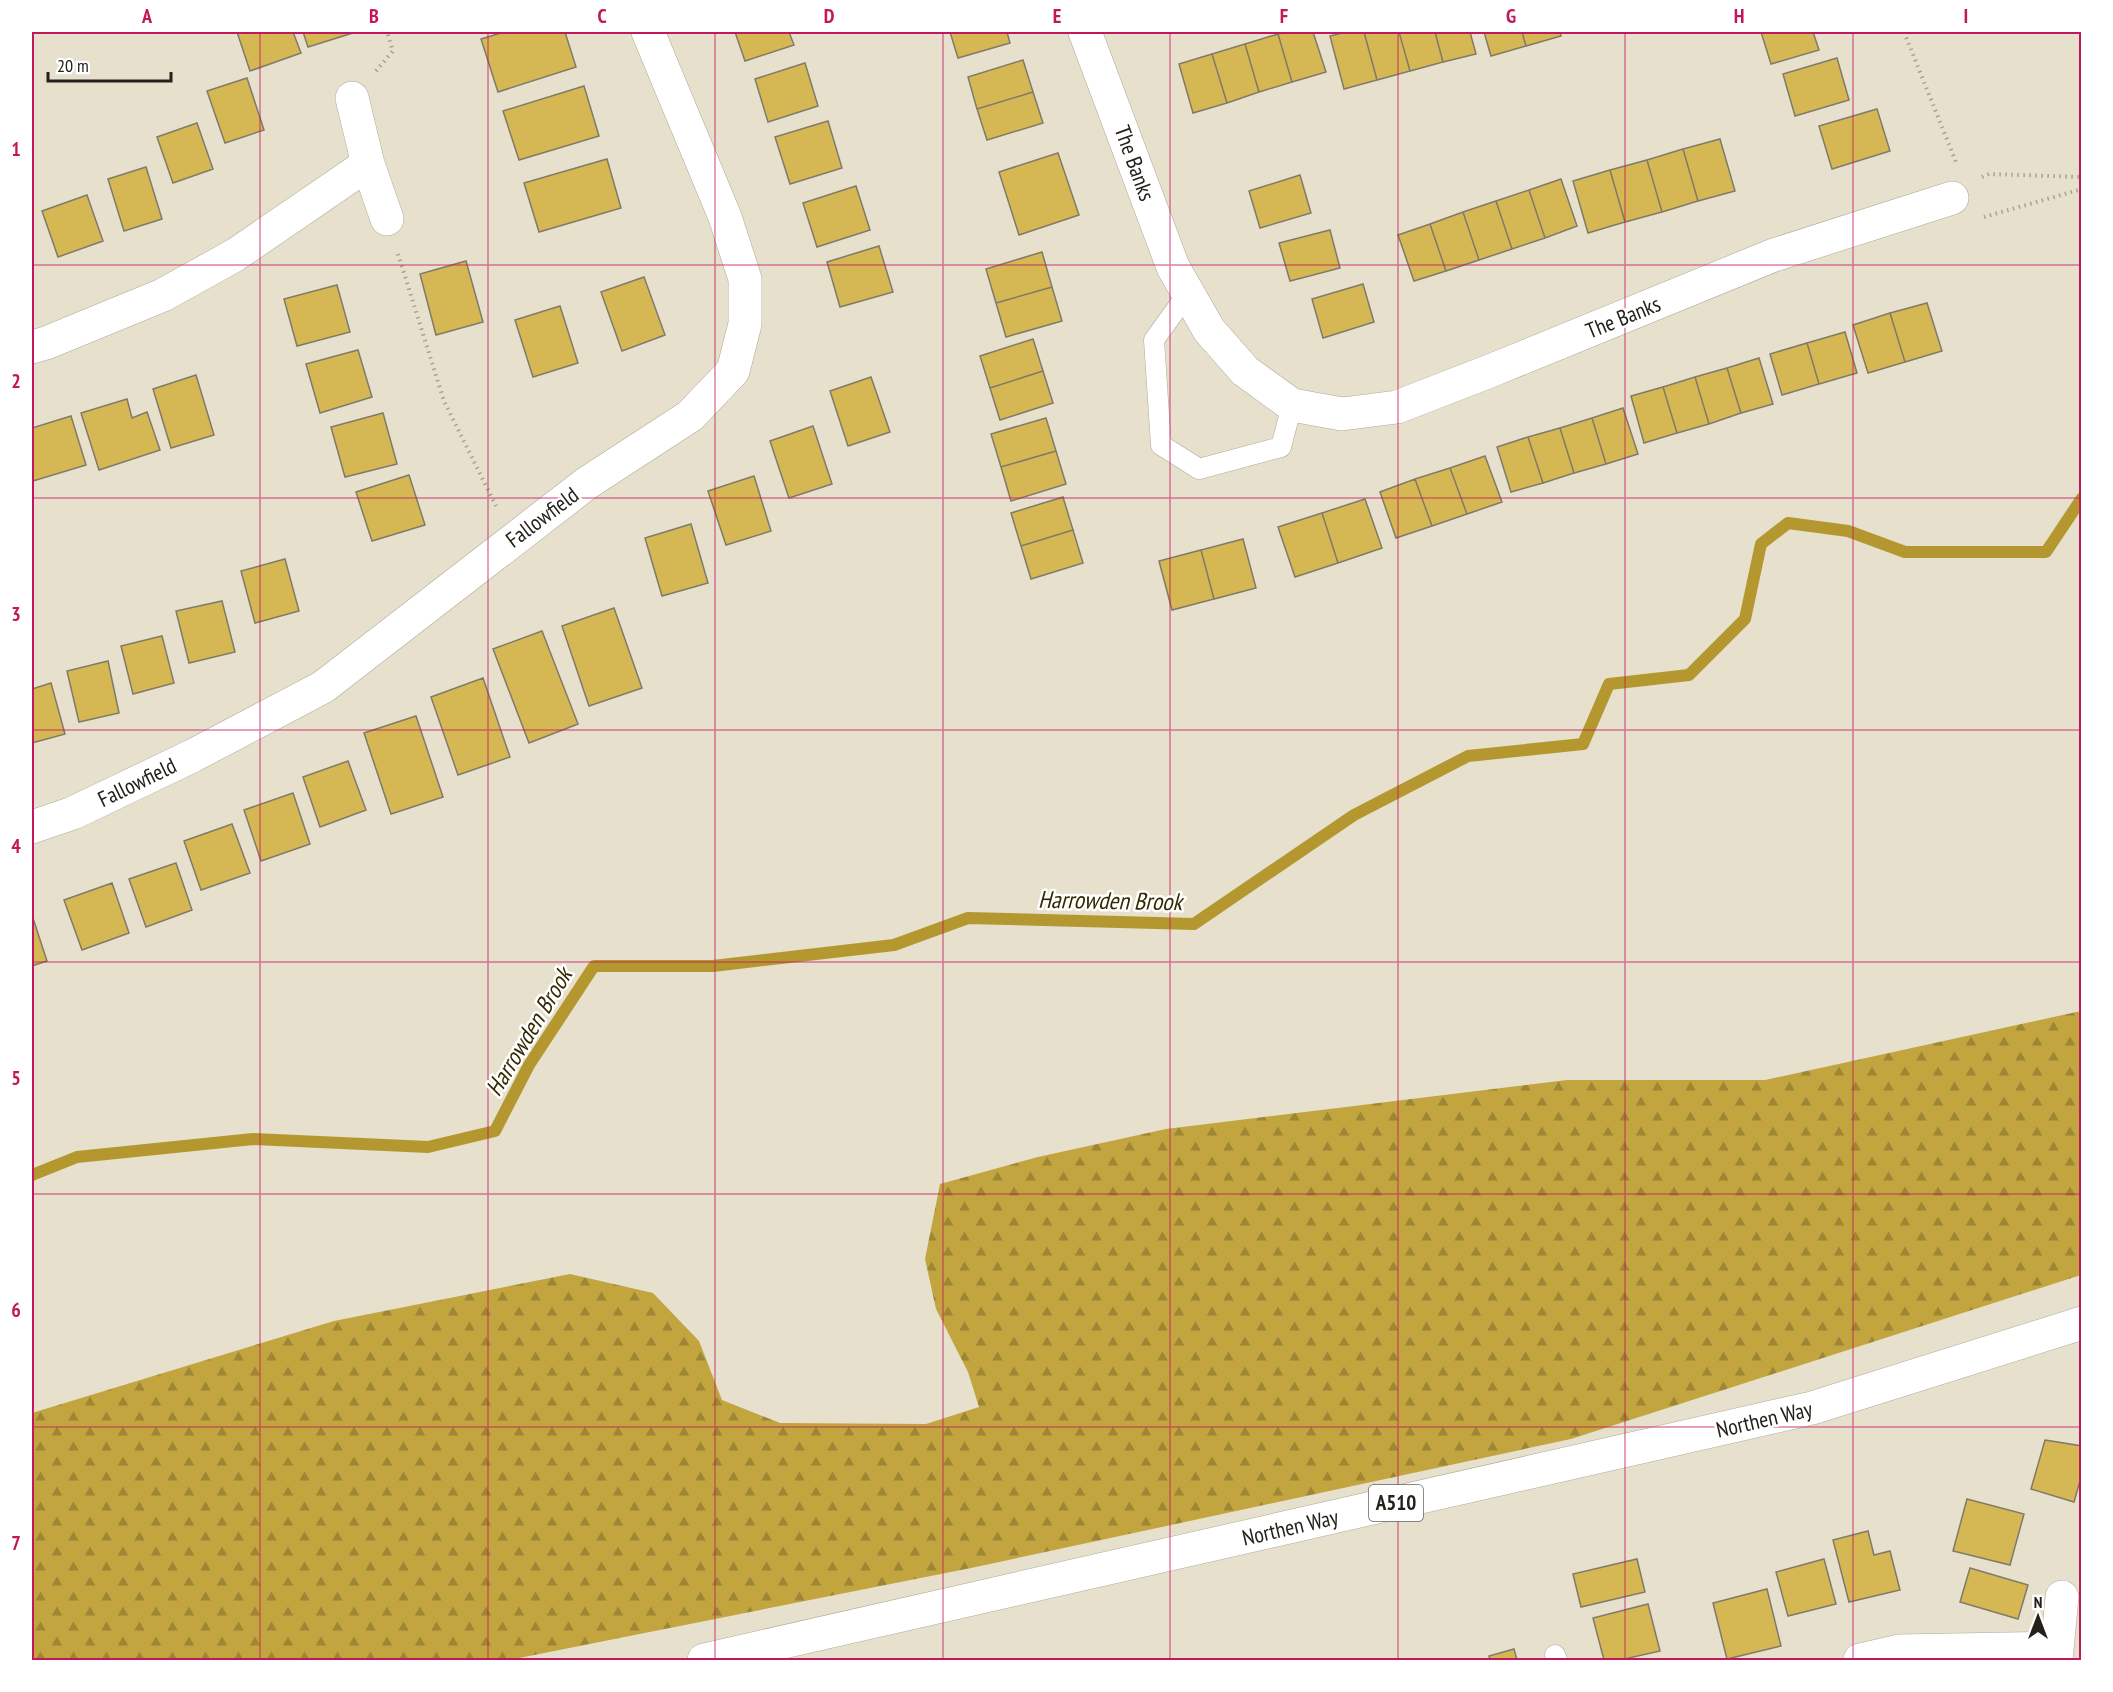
<svg xmlns="http://www.w3.org/2000/svg" width="2113" height="1692" font-family="'PT Sans Narrow',sans-serif">
<defs>
<pattern id="forest-firs" width="22" height="20" patternUnits="userSpaceOnUse" patternTransform="scale(1.5)"><rect width="22" height="20" fill="#c2a53f"/><path d="M5 1l3.5 6h-7zM16 11l3.5 6h-7z" fill="#9d8634"/></pattern>
</defs>
<rect width="100%" height="100%" fill="#e6e0cd"/>
<path fill="url(#forest-firs)" d="M2081,1011V1275L1571,1439L971,1568L509,1660H32V1413L334,1321L570,1274L653,1293L699,1341L722,1400L780,1423L926,1424L979,1407L968,1372L936,1309L925,1259L940,1184L1038,1157L1166,1129L1567,1080H1765Z"/>
<g fill="none" stroke-linecap="round" stroke-linejoin="round">
<path stroke="#b4982f" stroke-width="12" d="M32,1175L77,1157L253,1139L428,1147L495,1131L529,1065L594,966H713L894,945L968,918L1194,924L1354,815L1468,756L1583,744L1609,684L1689,675L1745,619L1761,544L1788,523L1848,531L1905,552H2046L2082,498"/>
</g>
<path fill="#d5b854" stroke="#807a69" stroke-width="1.5" d="M237,32H293L301,53L250,71Z
M303,32H356L308,47Z
M504,32H565L576,67L498,92L481,39Z
M735,32H789L794,45L745,61Z
M950,32H1007L1010,43L958,58Z
M1286,32H1313L1326,72L1292,82L1278,34Z
M1346,32H1364L1377,80L1344,89L1330,36Z
M1364,32H1399L1410,71L1377,80Z
M1399,32H1435L1443,62L1410,71Z
M1435,32H1470L1476,54L1443,62Z
M1484,32H1522L1526,46L1491,56Z
M1522,32H1560L1561,36L1526,46Z
M1761,32H1813L1819,50L1771,64Z
M1278,34L1292,82L1259,92L1245,44Z
M1245,44L1259,92L1227,103L1212,54Z
M1212,54L1227,103L1193,113L1179,64Z
M1837,58L1849,100L1795,116L1783,74Z
M1023,60L1033,92L977,109L968,77Z
M805,63L818,106L768,122L755,79Z
M247,78L264,130L225,143L207,91Z
M584,86L599,136L519,160L503,111Z
M1033,92L1043,123L987,140L977,109Z
M1877,109L1890,151L1832,169L1819,126Z
M828,121L842,168L790,184L775,137Z
M197,123L213,169L173,183L157,137Z
M1720,139L1735,191L1698,201L1683,149Z
M1683,149L1698,201L1662,212L1647,160Z
M1058,153L1079,215L1019,235L999,172Z
M607,159L621,208L539,232L524,183Z
M1647,160L1662,212L1625,222L1610,170Z
M146,167L162,219L124,231L108,179Z
M1610,170L1625,222L1588,233L1573,181Z
M1300,175L1311,213L1260,228L1249,191Z
M1561,179L1577,226L1545,238L1529,190Z
M856,186L870,230L817,247L803,203Z
M1529,190L1545,238L1512,249L1496,201Z
M87,195L103,241L58,257L42,211Z
M1496,201L1512,249L1479,260L1463,212Z
M1463,212L1479,260L1446,271L1430,224Z
M1430,224L1446,271L1414,281L1398,235Z
M1330,230L1340,268L1290,281L1279,243Z
M879,246L893,292L840,307L827,262Z
M1042,252L1052,287L996,303L986,269Z
M466,261L483,322L436,335L420,274Z
M644,277L665,335L622,351L601,292Z
M1363,284L1374,322L1323,338L1312,299Z
M337,285L350,332L297,346L284,299Z
M1052,287L1062,321L1006,337L996,303Z
M1927,303L1942,351L1905,362L1890,313Z
M560,306L578,363L533,377L515,320Z
M1890,313L1905,362L1868,373L1853,325Z
M1845,332L1857,373L1819,384L1807,343Z
M1033,339L1043,371L990,388L980,356Z
M1807,343L1819,384L1782,395L1770,354Z
M358,350L372,397L320,413L306,364Z
M1759,358L1773,404L1741,413L1727,368Z
M1727,368L1741,413L1709,424L1695,377Z
M1043,371L1053,403L1000,420L990,388Z
M196,375L214,435L171,448L153,389Z
M871,377L890,432L848,446L830,391Z
M1695,377L1709,424L1677,433L1663,387Z
M1663,387L1677,433L1644,443L1631,396Z
M127,399L132,418L147,412L160,450L99,470L81,413Z
M1623,408L1638,454L1606,464L1592,418Z
M383,413L397,464L345,477L331,427Z
M71,416L86,465L33,481L32,428Z
M1046,418L1056,451L1001,467L991,434Z
M1592,418L1606,464L1574,473L1560,428Z
M813,426L832,484L789,498L770,441Z
M1560,428L1574,473L1543,483L1528,437Z
M1528,437L1543,483L1511,492L1497,447Z
M1056,451L1066,484L1011,501L1001,467Z
M1485,456L1502,502L1467,514L1450,468Z
M1450,468L1467,514L1432,526L1415,479Z
M409,475L425,525L372,541L356,492Z
M754,476L771,531L726,545L708,491Z
M1415,479L1432,526L1396,538L1380,492Z
M1063,497L1073,530L1021,546L1011,513Z
M1365,499L1382,548L1338,563L1322,513Z
M1322,513L1338,563L1295,577L1278,527Z
M691,524L708,583L662,596L645,538Z
M1073,530L1083,563L1031,579L1021,546Z
M1243,539L1256,588L1214,599L1201,550Z
M1201,550L1214,599L1172,610L1159,561Z
M285,559L299,611L255,623L241,571Z
M222,601L235,652L189,663L176,611Z
M614,608L642,688L589,706L562,626Z
M542,631L578,724L529,743L493,649Z
M162,636L174,683L133,694L121,646Z
M108,661L119,713L79,722L67,671Z
M483,678L510,757L458,775L431,697Z
M51,683L65,734L32,743V689Z
M416,716L443,797L391,814L364,733Z
M348,761L366,810L320,827L303,777Z
M293,793L310,844L261,861L244,810Z
M232,824L250,873L201,890L184,841Z
M176,863L192,910L146,927L129,879Z
M112,883L129,933L82,950L64,900Z
M32,915L47,961L32,966Z
M2045,1440L2082,1446V1474L2074,1502L2031,1489Z
M1967,1499L2024,1514L2010,1565L1953,1551Z
M1868,1531L1874,1555L1890,1551L1900,1590L1849,1602L1833,1540Z
M1637,1559L1645,1592L1581,1607L1573,1574Z
M1824,1559L1836,1604L1788,1616L1776,1572Z
M1970,1568L2028,1585L2018,1619L1960,1602Z
M1767,1589L1781,1646L1727,1659L1713,1603Z
M1648,1604L1660,1651L1620,1660H1604L1593,1618Z
M1514,1649L1517,1660H1490L1489,1656Z"/>
<g fill="none" stroke-linecap="round" stroke-linejoin="round">
<g stroke="#afaa98" stroke-width="21">
<path id="lane" d="M1188,293L1154,340L1161,445L1199,469L1281,447L1292,405
M1555,1655L1557,1660"/>
</g>
<g stroke="#afaa98" stroke-width="34">
<path id="street" d="M1085,32L1173,267L1209,330L1245,371L1292,405L1342,414L1397,407L1490,371L1774,255L1952,198
M352,98L368,164L387,219
M32,347L46,343L163,295L235,255L368,164
M32,827L73,813L192,756L323,687L587,483L690,416L733,371L745,324V279L725,217L648,32
M1860,1660L1899,1651L2056,1648
M2056,1660L2062,1597"/>
</g>
<g stroke="#afaa98" stroke-width="34">
<path id="primary" d="M704,1660L1812,1408L2082,1323"/>
</g>
<path stroke="#a7a293" stroke-width="4" stroke-dasharray="1.5 4.5" stroke-linecap="butt" d="M1904,32L1956,162
M376,71L393,51L387,32
M1982,177L1989,174L2082,177
M1984,217L2082,189
M398,254L444,401L496,506"/>
<use href="#lane" stroke="#fff" stroke-width="20"/>
<use href="#street" stroke="#fff" stroke-width="33"/>
<use href="#primary" stroke="#fff" stroke-width="33"/>
</g>
<path fill="none" stroke="#c2185b" stroke-width="1.5" stroke-opacity="0.55" d="M260,32V1660M488,32V1660M715,32V1660M943,32V1660M1170,32V1660M1398,32V1660M1625,32V1660M1853,32V1660M32,265H2082M32,498H2082M32,730H2082M32,962H2082M32,1194H2082M32,1427H2082"/>
<g text-anchor="middle" stroke-width="5" stroke-linejoin="round" paint-order="stroke">
<rect fill="#fff" stroke="#65645f" stroke-width="1.5" x="1369" y="1485" width="54" height="36" rx="4.5"/>
<g font-size="21" font-weight="bold" fill="#23211a">
<text x="1396" y="1510">A510</text>
</g>
<g font-size="22" fill="#23211a" stroke="#fff">
<text transform="translate(1135 163) rotate(70)" y="8">The Banks</text>
<text transform="translate(1623 317) rotate(-22)" y="8">The Banks</text>
<text transform="translate(542 517) rotate(-37)" y="8">Fallowfield</text>
<text transform="translate(137 782) rotate(-26)" y="8">Fallowfield</text>
<text transform="translate(1764 1419) rotate(-13)" y="8">Northen Way</text>
<text transform="translate(1290 1527) rotate(-13)" y="8">Northen Way</text>
</g>
<g font-size="24" font-style="italic" fill="#352900" stroke="#fff">
<text transform="translate(1110 901) rotate(1)" y="8">Harrowden Brook</text>
<text transform="translate(529 1032) rotate(-59)" y="8">Harrowden Brook</text>
</g>
</g>
<rect width="2113" height="1692" fill="none" stroke="#ffffff" stroke-width="66"/>
<g transform="translate(2038 1617)" stroke="#ffffff" stroke-width="4.5" paint-order="stroke">
<path d="M0-4.5L10 22L0 15L-10 22Z" fill="#23211a"/>
<text y="-9" font-size="16" font-weight="bold" text-anchor="middle" fill="#23211a">N</text>
</g>
<path d="M48 72v9h123v-9" fill="none" stroke="#23211a" stroke-width="3"/>
<text x="57" y="72" font-size="18" fill="#23211a" stroke="#ffffff" stroke-width="4.5" paint-order="stroke">20 m</text>
<rect x="33" y="33" width="2047" height="1626" fill="none" stroke="#c2185b" stroke-width="2"/>
<g font-size="20" text-anchor="middle" font-weight="bold" fill="#c2185b">
<text x="147" y="23">A</text>
<text x="374" y="23">B</text>
<text x="602" y="23">C</text>
<text x="829" y="23">D</text>
<text x="1057" y="23">E</text>
<text x="1284" y="23">F</text>
<text x="1511" y="23">G</text>
<text x="1739" y="23">H</text>
<text x="1966" y="23">I</text>
<text x="16" y="156">1</text>
<text x="16" y="388">2</text>
<text x="16" y="621">3</text>
<text x="16" y="853">4</text>
<text x="16" y="1085">5</text>
<text x="16" y="1317">6</text>
<text x="16" y="1550">7</text>
</g>
</svg>
